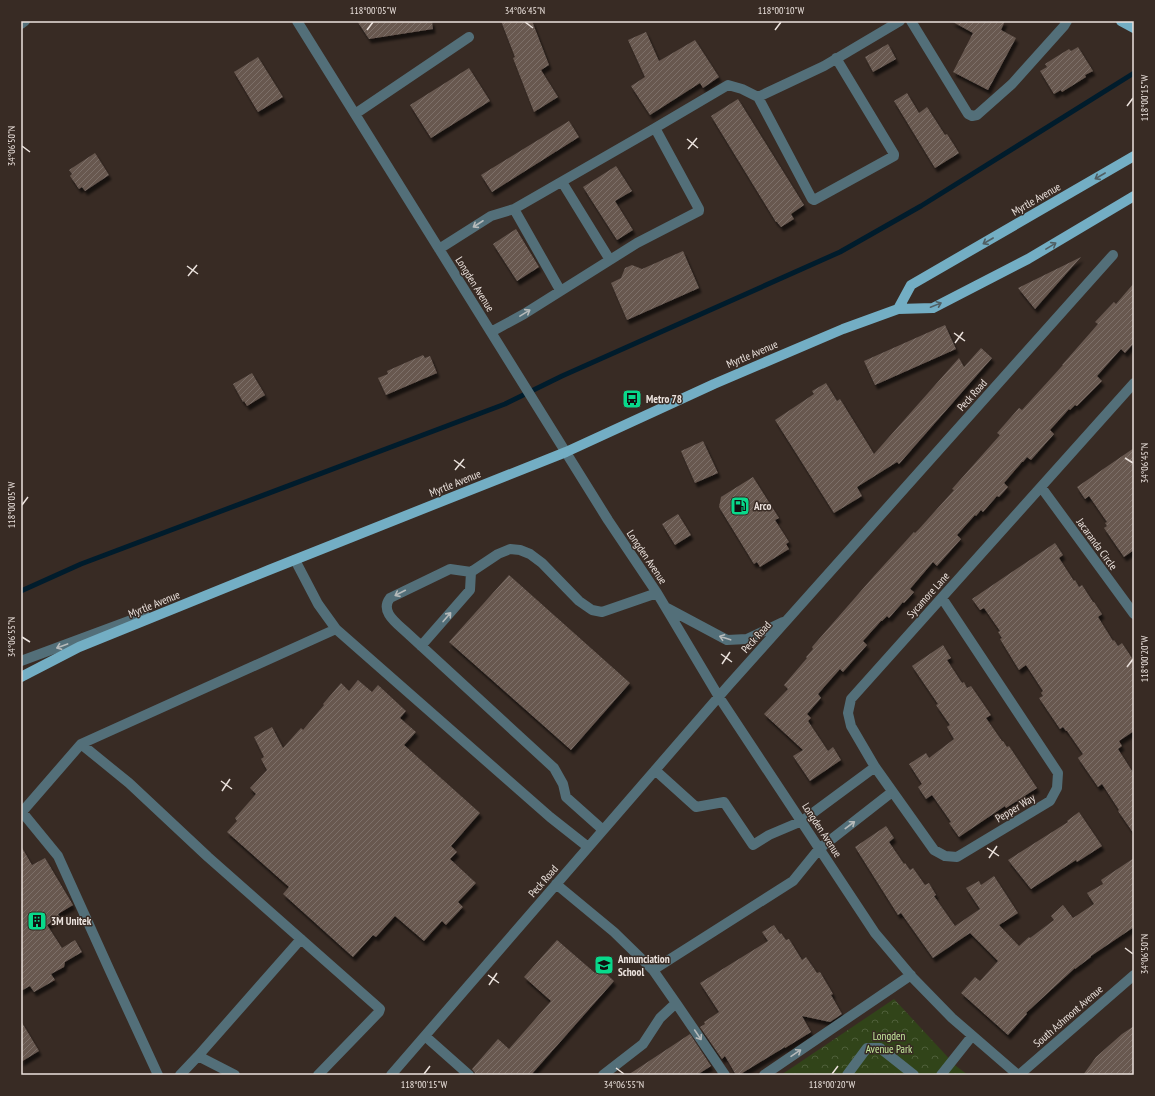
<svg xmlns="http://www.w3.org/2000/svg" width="1155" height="1096" font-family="'PT Sans Narrow',sans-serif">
<defs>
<pattern id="park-crowns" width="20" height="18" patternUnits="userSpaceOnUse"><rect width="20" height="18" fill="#314419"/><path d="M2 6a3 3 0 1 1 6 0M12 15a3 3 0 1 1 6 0" fill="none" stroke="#4f5f3a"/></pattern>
<pattern id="building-hatch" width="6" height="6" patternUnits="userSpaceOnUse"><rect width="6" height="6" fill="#675850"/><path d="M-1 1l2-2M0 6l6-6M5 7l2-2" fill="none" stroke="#7d7069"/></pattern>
<filter id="shadow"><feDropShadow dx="2.5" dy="4.5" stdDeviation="1" flood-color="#0009"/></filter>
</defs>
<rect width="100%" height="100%" fill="#382b24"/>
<path fill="url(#park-crowns)" d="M894,999L956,1066L968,1075H781Z"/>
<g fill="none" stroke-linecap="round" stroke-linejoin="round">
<path stroke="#001c2c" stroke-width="5" d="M21,591L81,564L505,404L562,376L840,252L921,206L1134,73"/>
</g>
<path fill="url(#building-hatch)" filter="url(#shadow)" d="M357,21H432L433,29L369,39Z
M501,21H532L549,65L541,70L558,97L534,112L513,58L515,57Z
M951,21H1005L1001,30L1016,38L988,90L953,72L973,33Z
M646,32L659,61L695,40L719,77L703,88L700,83L650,115L631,86L645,77L628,40Z
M888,44L896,59L873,72L865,57Z
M1078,47L1093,71L1085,75L1086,77L1062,92L1061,90L1054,94L1040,71L1047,67L1045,64L1056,57L1069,49L1071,51Z
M258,57L283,97L258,112L234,72Z
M469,68L490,101L431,138L410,105Z
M907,93L919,113L927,107L945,135L947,134L959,153L935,168L894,101Z
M738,99L804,205L791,214L794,219L781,227L777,222H776L711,116Z
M569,121L579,137L492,192L481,175Z
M95,153L109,175L85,191L82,187L79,189L70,176L72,174L69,170Z
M616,166L632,191L615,201L633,230L617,240L583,187Z
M516,229L539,267L517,281L493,244Z
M683,251L699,288L627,320L611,283L621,278L625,268L632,265L642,269Z
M1081,257L1035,309L1018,288Z
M1134,283V343L1125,353L1121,349L1097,376L1102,381L1077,406L1075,405L1070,410L1069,409L1050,430L1054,434L1031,460L1027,457L1023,462H1022L1004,483L1008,487L999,497L997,496L983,512L981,510L976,516L975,515L957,535L961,539L937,566L933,562L910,589L914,592L904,603L903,602L889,618L887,616L882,621H881L863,641L867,645L843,672L840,669L818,694L821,698L807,714L811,718L808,721L828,751L833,747L841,760L810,781L793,756L803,750L764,714L788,689L784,685L807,658L806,657L813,649L812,647L874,576L914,532L915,533L919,529L954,490L952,489L1000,435L997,433L1019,408L1022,410L1063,365H1062L1098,324L1095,322L1114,302L1116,304Z
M945,325L956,349L875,385L864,361Z
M981,348L992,358L899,464L897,462L857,487L862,496L834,513L775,420L814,394L812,391L826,383L837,401L840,399L874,454L959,358L964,367Z
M423,355L425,358L430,356L437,373L386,395L378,378L388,374L387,371Z
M252,373L265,395L247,406L244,401L243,402L233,384Z
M703,441L718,473L695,483L681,451Z
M1134,448V550L1124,557L1104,528L1107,526L1105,523L1107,522L1089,496L1085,499L1077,487Z
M753,477L779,518L775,520L789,542L786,544L789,549L760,567L757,562L754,564L719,507L721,497Z
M678,514L691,535L675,545L662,524Z
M1055,543L1063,555L1059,558L1074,581L1075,580L1079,587L1082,585L1093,602H1094L1102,614L1098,617L1113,641L1114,640L1118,646L1122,643L1134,661V731L1119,741L1122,746L1118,749L1134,774V834L1118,811L1119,810L1102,784L1098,787L1078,758L1083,754L1067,731H1066L1063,727L1060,729L1039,698L1043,696L1041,693L1043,691L1026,665L1019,670L1000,639L1002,638L998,632L1000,631L984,608L980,610L972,599Z
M509,575L630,683L571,750L449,642Z
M943,645L951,658L947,660L962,683L964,682L967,688L971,686L991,715L986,718L1002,741H1003L1007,747L1009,746L1037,788L1006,808L1005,806L959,837L949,823L951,822L932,795L926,799L918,787L922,784L909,764L926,753L929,758L954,739L947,727L950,725L936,705L938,704L912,666Z
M358,680L372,692L378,685L406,711L400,718L416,732L404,745L480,813L451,846L457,852L450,859L476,883L458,902L463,907L446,925L442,921L424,941L395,916L376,937L373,935L353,957L283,894L289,887L227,832L237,821L235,818L256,794L250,788L267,770L261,759L264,757L254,737L272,727L283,748L301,728L303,730L324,705L323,704L341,683L349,691Z
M1079,812L1102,846L1077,862L1076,860L1031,889L1008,860L1068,822L1067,821Z
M886,826L894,838L889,842L904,864L905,863L910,870L913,868L925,885L929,883L936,895L934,896L955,926L980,909L966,888L979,881L981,885L994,876L1018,913L999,925L1019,946L1029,937L1030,938L1054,920L1051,916L1063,905L1073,918L1094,904L1087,893L1103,884L1101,880L1134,858V927L1091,956V957L1075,969V968L1026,1013L1027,1014L1008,1035L961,993L975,977L980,981L998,961L970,933L933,958L901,913L898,915L855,847Z
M21,846L32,865L45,858L73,905L58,914L60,917L47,925L62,948L75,940L82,952L65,962L64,967L51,974L55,980L34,992L30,986L21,991Z
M774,925L780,934L781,933L786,940L789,939L802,960L806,957L817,973L820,972L833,994L831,995L842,1014L830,1022L802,1016L811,1032L785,1048V1047L739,1075H736L725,1056L722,1059L700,1027L705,1024L704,1022L719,1012L700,983L768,941L762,932Z
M557,940L595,973L600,968L614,981L531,1075H475V1073L472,1069L498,1039L509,1049L551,1001L524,977Z
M21,1021L39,1051L21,1062Z
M1134,1026V1075H1083L1096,1057L1122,1034Z
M690,1034L711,1066L697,1075H628Z"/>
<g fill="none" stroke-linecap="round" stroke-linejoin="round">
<path stroke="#536f79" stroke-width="10" d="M297,21L608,520L657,593L719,697L875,933L913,978L952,1018L1018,1075
M911,21L968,114L972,116L977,115L1012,84L1064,26L1067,21
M21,24L25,21
M758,97L812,199L814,200L894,156V154L836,58
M355,114L469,37
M562,182L610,260
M514,209L560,290
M439,249L491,216L514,209L655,128
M491,332L524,314L637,243L699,211V209L655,128L728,85L742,89L758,97L824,66L900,21
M1041,487L1134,614
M295,560L318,604L336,629L550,817L588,847
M471,572L498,554L510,549L520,550L530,554L542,563L579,601L592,610L602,612L657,593
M942,598L1058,773L1057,788L1050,801L957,857L945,856L934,850L875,767L851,726L848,713L851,699L1134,383
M667,608L727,640L747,639L783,622
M421,646L470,590L471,572L450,569L390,598C380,611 395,622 405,631L554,768L563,784L566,797L603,830
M21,661L145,615
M81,744L336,629
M655,770L696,807L724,802L753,845L769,835L802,821L875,767
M556,884L614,932L653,970
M676,1003L725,1075
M425,1036L469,1075
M198,1056L301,939
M158,1075L110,971L58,856L22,812L81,744L129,783L208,857L380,1009L379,1012L318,1075
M180,1075L198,1056L235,1075
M391,1075L728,686L1113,255
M603,1075L643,1044L660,1018L676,1003L653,970L793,881L819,849L892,792
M764,1075L911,975
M847,1075L867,1048H880L914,1075
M941,1075L972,1036
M1019,1075L1134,975"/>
<path stroke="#73aec4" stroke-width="10" d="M1121,21L1134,28
M898,309L911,285L1134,156
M21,677L79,647L269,570L566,452L714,384L843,329L898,309L933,308L1028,259L1134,196"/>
</g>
<defs><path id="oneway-shaft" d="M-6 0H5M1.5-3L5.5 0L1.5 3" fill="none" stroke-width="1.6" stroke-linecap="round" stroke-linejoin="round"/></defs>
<g stroke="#505f64">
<use href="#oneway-shaft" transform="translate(1100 176) rotate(150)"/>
<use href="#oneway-shaft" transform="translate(988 241) rotate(150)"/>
<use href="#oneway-shaft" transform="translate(1051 246) rotate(-31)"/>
<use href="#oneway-shaft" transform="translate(936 305) rotate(-22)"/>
</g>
<g stroke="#b6baba">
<use href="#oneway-shaft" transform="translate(478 224) rotate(147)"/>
<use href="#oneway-shaft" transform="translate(525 313) rotate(-31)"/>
<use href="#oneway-shaft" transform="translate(400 593) rotate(153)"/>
<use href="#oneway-shaft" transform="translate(447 617) rotate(-49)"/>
<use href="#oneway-shaft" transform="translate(725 638) rotate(-162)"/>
<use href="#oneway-shaft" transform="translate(62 646) rotate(160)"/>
<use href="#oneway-shaft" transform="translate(850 825) rotate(-37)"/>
<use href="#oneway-shaft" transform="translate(698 1035) rotate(56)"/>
<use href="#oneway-shaft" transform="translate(796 1053) rotate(-34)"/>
</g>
<path fill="none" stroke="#ebe2dd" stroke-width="1.5" d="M525,22L533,28M367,30L373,22M775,30L781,22M1127,106L1133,98M687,139L698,148M22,146L30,152M688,149L697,138M187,266L198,274M188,276L197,265M954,333L965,341M955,343L963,332M1125,458L1133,463M454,460L465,468M455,470L464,459M22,505L28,497M22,637L30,642M721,654L732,662M722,664L730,652M1127,667L1133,659M221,781L232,789M222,791L230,779M987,848L999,856M989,858L997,846M1125,948L1133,954M488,975L499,983M489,985L497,973M616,1068L624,1074M424,1074L430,1066M832,1074L838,1066"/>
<defs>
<g id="bus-square" transform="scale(1)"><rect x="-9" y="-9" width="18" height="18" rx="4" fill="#08d98b" stroke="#382b24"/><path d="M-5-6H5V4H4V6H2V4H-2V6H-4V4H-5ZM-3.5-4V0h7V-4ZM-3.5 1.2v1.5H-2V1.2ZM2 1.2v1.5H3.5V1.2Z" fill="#111"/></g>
<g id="fuel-square" transform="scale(1)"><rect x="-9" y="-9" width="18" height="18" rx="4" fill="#08d98b" stroke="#382b24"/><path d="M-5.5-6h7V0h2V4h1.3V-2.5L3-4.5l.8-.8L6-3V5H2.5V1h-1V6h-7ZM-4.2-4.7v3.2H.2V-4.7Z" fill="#111"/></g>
<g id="building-square" transform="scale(1)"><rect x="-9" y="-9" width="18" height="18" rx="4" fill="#08d98b" stroke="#382b24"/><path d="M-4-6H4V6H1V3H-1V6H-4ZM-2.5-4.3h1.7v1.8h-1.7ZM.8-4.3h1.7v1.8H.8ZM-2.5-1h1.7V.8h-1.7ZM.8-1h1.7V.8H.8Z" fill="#111"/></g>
<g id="school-square" transform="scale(1)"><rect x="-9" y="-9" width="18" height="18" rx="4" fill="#08d98b" stroke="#382b24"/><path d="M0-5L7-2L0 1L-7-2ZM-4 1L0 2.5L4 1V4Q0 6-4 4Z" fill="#111"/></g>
</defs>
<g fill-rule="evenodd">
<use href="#bus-square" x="632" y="399"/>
<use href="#fuel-square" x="740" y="506"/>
<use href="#building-square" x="37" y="921"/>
<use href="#school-square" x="604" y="965"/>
</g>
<g text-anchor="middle" stroke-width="3" stroke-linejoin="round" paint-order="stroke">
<g font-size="11" fill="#ebe2dd" stroke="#382b24">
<text transform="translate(1036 199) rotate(-30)" y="4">Myrtle Avenue</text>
<text transform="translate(475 284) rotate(58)" y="4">Longden Avenue</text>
<text transform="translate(752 354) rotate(-23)" y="4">Myrtle Avenue</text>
<text transform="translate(972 395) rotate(-48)" y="4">Peck Road</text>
<text transform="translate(455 483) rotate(-22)" y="4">Myrtle Avenue</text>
<text transform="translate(1097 544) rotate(54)" y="4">Jacaranda Circle</text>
<text transform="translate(647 557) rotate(56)" y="4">Longden Avenue</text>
<text transform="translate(928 595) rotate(-48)" y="4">Sycamore Lane</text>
<text transform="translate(154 604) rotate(-22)" y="4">Myrtle Avenue</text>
<text transform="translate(756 637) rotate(-48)" y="4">Peck Road</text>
<text transform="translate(1015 808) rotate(-31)" y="4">Pepper Way</text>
<text transform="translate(822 830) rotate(57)" y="4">Longden Avenue</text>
<text transform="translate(543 881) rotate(-49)" y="4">Peck Road</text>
<text transform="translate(1068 1016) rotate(-41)" y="4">South Ashmont Avenue</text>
</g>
<g font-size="11" font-weight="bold" fill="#ebe2dd" stroke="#382b24" text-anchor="start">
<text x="646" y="403">Metro 78</text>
<text x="754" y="510">Arco</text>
<text x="51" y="925">3M Unitek</text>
<text x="618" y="963">Annunciation<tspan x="618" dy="13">School</tspan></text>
</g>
<g font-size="11" fill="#c6ec9d" stroke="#382b24">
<text x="889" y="1040">Longden<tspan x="889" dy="13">Avenue Park</tspan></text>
</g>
</g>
<rect width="1155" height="1096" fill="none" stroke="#382b24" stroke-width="44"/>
<rect x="22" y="22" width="1111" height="1052" fill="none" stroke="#ebe2dd" stroke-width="1.5"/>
<g font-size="10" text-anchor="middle" fill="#ebe2dd">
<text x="373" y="14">118°00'05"W</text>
<text x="525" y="14">34°06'45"N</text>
<text x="781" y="14">118°00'10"W</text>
<text transform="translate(1144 98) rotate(-90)" y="4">118°00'15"W</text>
<text transform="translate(11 146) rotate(-90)" y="4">34°06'50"N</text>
<text transform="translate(1144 463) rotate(-90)" y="4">34°06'45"N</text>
<text transform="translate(11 505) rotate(-90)" y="4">118°00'05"W</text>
<text transform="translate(11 637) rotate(-90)" y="4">34°06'55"N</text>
<text transform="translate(1144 659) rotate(-90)" y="4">118°00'20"W</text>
<text transform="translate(1144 954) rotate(-90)" y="4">34°06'50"N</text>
<text x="424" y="1088">118°00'15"W</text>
<text x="624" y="1088">34°06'55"N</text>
<text x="832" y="1088">118°00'20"W</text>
</g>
</svg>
